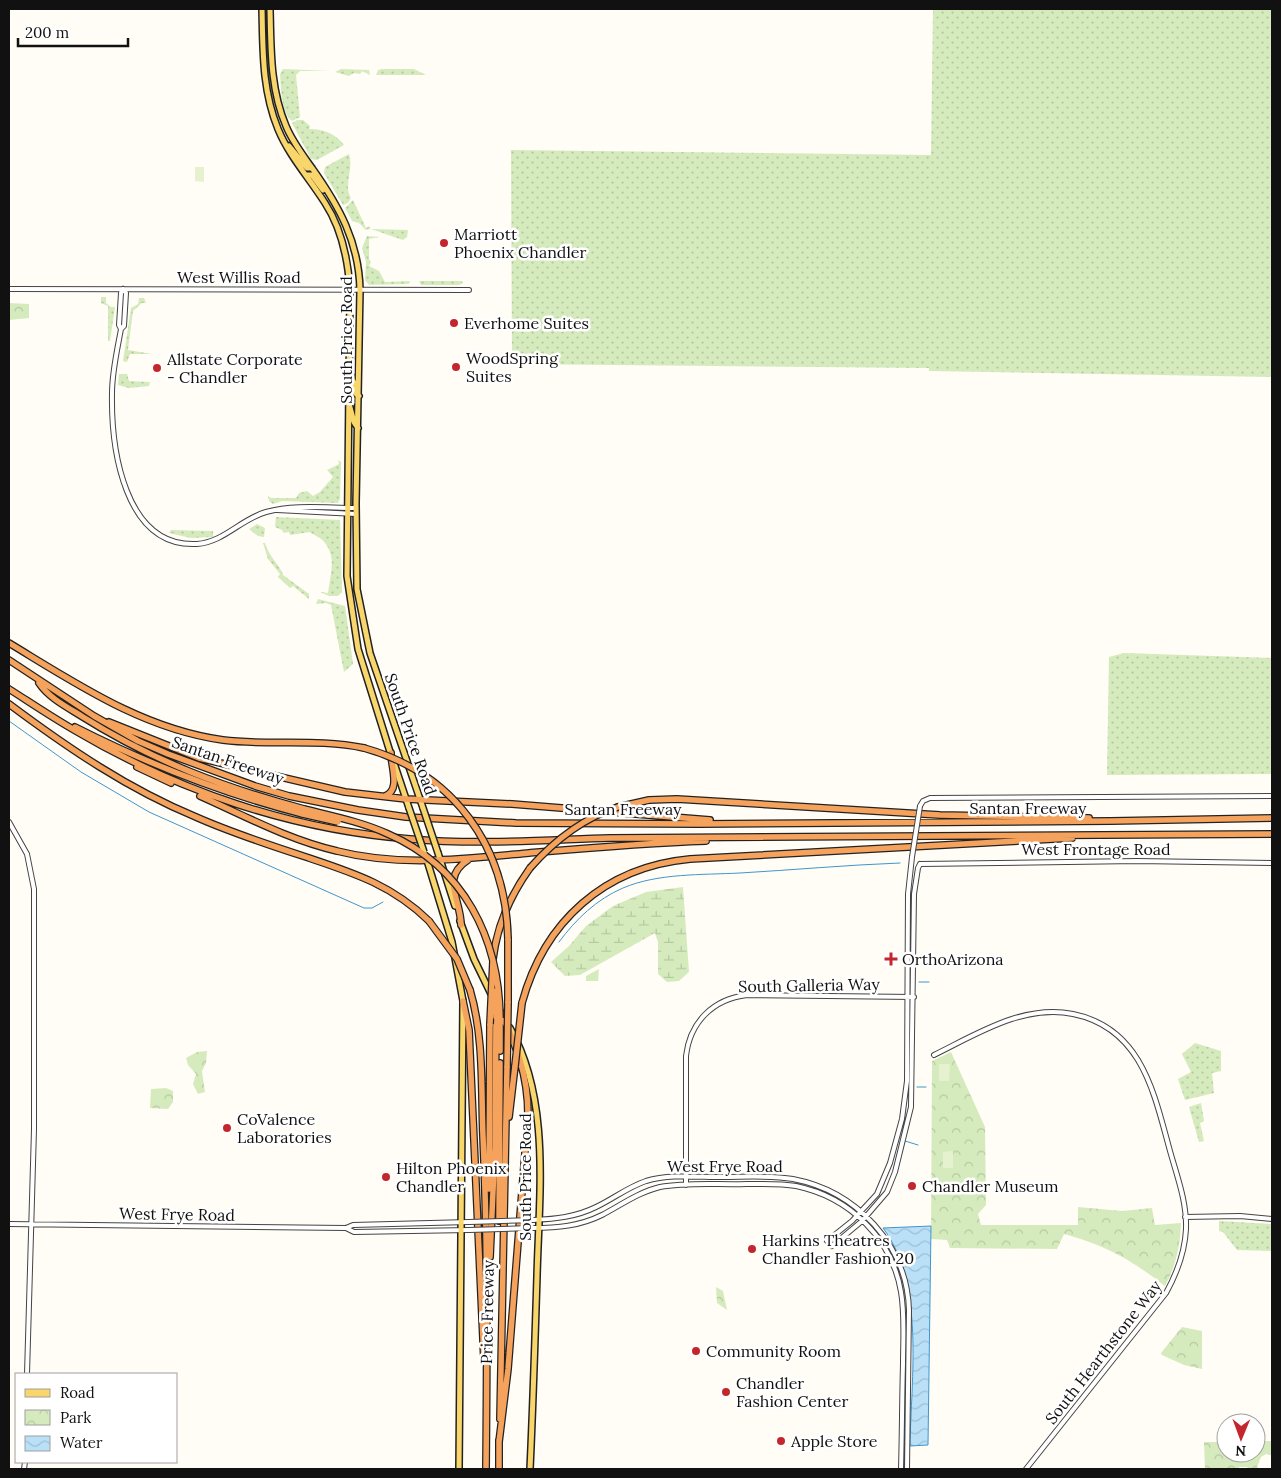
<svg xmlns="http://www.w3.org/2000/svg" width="1281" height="1478" font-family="Lora,serif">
<defs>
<pattern id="grass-dots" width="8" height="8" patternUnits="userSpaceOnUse" patternTransform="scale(1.25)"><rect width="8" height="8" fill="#d5ebbd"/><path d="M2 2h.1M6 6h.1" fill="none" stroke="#b6c8a1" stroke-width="1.8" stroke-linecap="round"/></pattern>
<pattern id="wetland-marsh" width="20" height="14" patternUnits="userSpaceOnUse" patternTransform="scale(1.25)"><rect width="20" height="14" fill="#d5ebbd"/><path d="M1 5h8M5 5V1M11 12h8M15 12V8" fill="none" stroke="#b6c8a1"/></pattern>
<pattern id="park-crowns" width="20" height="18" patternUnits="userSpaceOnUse" patternTransform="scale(1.25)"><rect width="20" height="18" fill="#d5ebbd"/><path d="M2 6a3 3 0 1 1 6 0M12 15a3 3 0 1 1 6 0" fill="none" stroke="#b6c8a1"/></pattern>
<pattern id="water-waves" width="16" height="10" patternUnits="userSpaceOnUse" patternTransform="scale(1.25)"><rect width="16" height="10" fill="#b9e0f7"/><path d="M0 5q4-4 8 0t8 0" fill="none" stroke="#9ebfd3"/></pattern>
</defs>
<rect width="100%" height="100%" fill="#fffdf5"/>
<path fill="url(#grass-dots)" d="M933,9H1272V377L929,371V368L512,364L511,150L931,155Z
M283,69L330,71H300L296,75L300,117L292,121C281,113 281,87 280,74Z
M341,69L369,70L370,75L362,71L360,74L354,73L349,76L335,72Z
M382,69H414L426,75H376L378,70Z
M297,120H303L310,126L309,129C323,129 335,133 344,145L317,160L311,159L292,123Z
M349,154C354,170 343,185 351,198L348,203L343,205L324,173L325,167Z
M353,200L366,228L370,226V229L366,230L359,223L352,221L345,208Z
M371,229L408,230L407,237L403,240Z
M367,236L379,237L369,239V259L371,262L369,266L379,271L385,282L410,281L409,284L369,285L365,280L366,262L362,248Z
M419,281H462L463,283L459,285H421Z
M101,297H106V303L111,307H115L110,341H108V306L101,303Z
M139,298H144L146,303H142L133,311L128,350L152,354H130L127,362L123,361L131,308L138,304Z
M119,374H127L129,381L150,382L149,386L129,388L118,385Z
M338,460L341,462L340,499L338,503L282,501L273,504L269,501L268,496L271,498H296L299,493L307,491L313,496L320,492L333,477L327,470L339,464Z
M276,517L340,520L342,592L338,596H329L320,592L328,593C331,572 336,557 325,543C321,537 315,536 310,532L290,535L289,532L284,533L282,530L275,527Z
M257,524L265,528L264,537L258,536L249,529Z
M171,530L213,531V537L191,538L169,533Z
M263,543H265C269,557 281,566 283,575L309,594V599L293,586L290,588L278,577L280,574L268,559Z
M318,599L345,606L353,664L344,672L331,605L326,603L316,604Z
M1124,653L1272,658V774L1107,775L1109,657Z
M1195,1043L1221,1051V1071L1212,1073L1214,1093L1185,1100L1178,1079L1191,1072L1182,1054Z
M1201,1103L1204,1121L1200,1123L1204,1141L1199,1142L1189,1107Z
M1219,1221L1272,1224V1251L1237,1250L1223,1232L1219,1231Z"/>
<path fill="url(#wetland-marsh)" d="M683,887L689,972L679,981L667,982L658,974V942L655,933L580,975L565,976L551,962L569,946L586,926L613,906L646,892Z"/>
<path fill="url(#park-crowns)" d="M9,303L29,304V318L9,320Z
M599,969L598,981H586V976Z
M207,1051L206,1063L202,1071L205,1092L198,1094L193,1084L196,1074L188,1065L186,1058L197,1052Z
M951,1052L985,1127L986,1205L978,1214L981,1225H1078V1207L1122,1211L1152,1208L1155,1225L1181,1223C1180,1246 1176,1266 1165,1286C1130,1259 1107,1246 1064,1234L1057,1249L950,1248L947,1240L931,1239L932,1061Z
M166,1088L173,1091V1102L168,1109L150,1108L151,1089Z
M716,1287L723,1291L727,1310L717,1303Z
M1182,1327L1202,1331V1369L1184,1365L1162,1355L1161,1353Z
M1256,1441H1272V1455L1266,1454L1261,1457L1257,1467L1259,1469H1248L1247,1467H1239V1469H1205L1204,1442H1226V1453H1256Z"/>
<path fill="#e6f2cf" d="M195,167H204V182L195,181Z
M939,1064H950L949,1081H939Z
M953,1151V1168H943V1152Z"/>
<path fill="url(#water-waves)" stroke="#3f96cf" d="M931,1226L928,1445L910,1446C911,1378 925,1284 883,1228Z"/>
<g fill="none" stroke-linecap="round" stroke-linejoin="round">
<path stroke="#3f96cf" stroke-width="1" d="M9,721L81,772L149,812L364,908H372L383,902
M559,942C576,919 597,899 623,888C658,873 702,875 740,873C793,870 846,865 900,863
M919,982H929
M917,1087H926
M905,1141L918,1145"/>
<g stroke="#444" stroke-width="6">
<path id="minor" d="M9,289L469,290
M123,289L126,293L124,326L121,329C117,351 112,372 112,393C111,448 124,548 197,544C224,542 241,519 266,512C295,504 326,508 356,508
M121,329L119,325L121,293L123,289
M277,510L356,514
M920,806L923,801L930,798L1272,796
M9,822L27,854L34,889V1129L27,1374
M920,864L1137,861L1272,863
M934,1055C977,1034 1023,1004 1073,1014C1142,1028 1154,1093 1170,1151C1177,1176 1187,1202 1186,1229C1185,1252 1177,1273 1166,1293L1026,1469
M686,1185V1056C690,1022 713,999 747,995L914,997
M1185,1217L1240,1216L1272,1219
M533,1220C555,1219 576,1217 596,1207C613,1199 628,1187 646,1181C670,1174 697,1177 721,1177C745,1177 770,1175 793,1179C856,1191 907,1244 909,1310L907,1469
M9,1224L346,1228L353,1225L469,1222
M346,1228L354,1232L469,1230
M533,1228C557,1228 580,1226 602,1215C621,1205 639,1192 660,1187C688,1182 718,1185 747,1184C763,1184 780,1183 796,1186C849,1197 892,1238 901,1292C905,1315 903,1340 903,1364C902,1399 902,1434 901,1469
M827,1241L852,1221L877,1194L890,1163L902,1119L907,1081L908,894L912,857
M832,1246L862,1221L887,1192L895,1172L911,1107L914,894L918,868L920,864
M24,1469L25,1462"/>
</g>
<g stroke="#222" stroke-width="8">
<path id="major" d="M262,9C263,50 262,90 278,129C289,156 310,179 325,203C342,229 348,259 350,290L347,576L358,649L391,755
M270,9C271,48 270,89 286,126C292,141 302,154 312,168C339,206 359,242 360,290L356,503L357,589L370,653L423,808
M289,146L307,168H312
M306,175H312L323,190
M350,375L354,383V392L359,396
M349,404L354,422L358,428
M394,763L409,808
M438,853L455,906
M426,857L452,942L463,1001L459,1469
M460,921L474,959L491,994
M510,1028C551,1100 539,1195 537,1276C535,1341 533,1405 530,1469"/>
</g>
<g stroke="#222" stroke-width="8">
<path id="highway" d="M9,643C77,684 143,729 223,740C270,746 317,738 364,748
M9,660L94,716L138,741L168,754L255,786L289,796L358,810L406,817L516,823L699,824L1111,821L1272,818
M39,683C49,698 67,707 83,717C153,761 225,788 304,809
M9,689C31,703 53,718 76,731C178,791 292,830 410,839C477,845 544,840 610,838L1272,834
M9,704C68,748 128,789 196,817C232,833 269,845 306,857C354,873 392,885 429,921
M109,722L199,758L345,792L406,799L512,804L710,820
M75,727C148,764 224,794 303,814
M137,767L171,783
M200,796C245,816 289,840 337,851C399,867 465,859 529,853C588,848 646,843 706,841
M385,796C401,790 391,767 391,753
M618,807L649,800L677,799L940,815L1089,818
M461,925C461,899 440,878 468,860
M493,959C497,925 510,896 530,868
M470,990C484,1037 481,1088 483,1136C488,1247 487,1358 486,1469
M463,1001L469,1030L484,1361
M508,1003V939
M522,1003C544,922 604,867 690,859L1072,838
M500,1051V1018
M509,1117L515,1066
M489,1189L490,1024
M499,1221L500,1063
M490,1257L495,1147L496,1017
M500,1419L507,1066
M499,1442L508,1369L528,1115C528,1075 517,1047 500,1011
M499,1469V1440"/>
</g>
<use href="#minor" stroke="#fff" stroke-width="4"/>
<use href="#major" stroke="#f9d66b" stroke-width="5"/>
<use href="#highway" stroke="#f5a25d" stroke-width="5.5"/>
<g stroke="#444" stroke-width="6" stroke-linecap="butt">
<path id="minor-bridge" d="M912,857L920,806
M469,1222L533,1220
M469,1230L533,1228"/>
</g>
<g stroke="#222" stroke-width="8" stroke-linecap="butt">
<path id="major-bridge" d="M409,808L424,852
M423,808L438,853"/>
</g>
<g stroke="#222" stroke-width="8" stroke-linecap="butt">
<path id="highway-bridge" d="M364,748C454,773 506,846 508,939
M304,809C332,816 362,822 388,834C464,867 499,938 500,1018
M303,814L338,822
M530,868C554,841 583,818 618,807
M429,921L457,959L470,990
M496,991V1017
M490,1024L493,961
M507,1066L508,1003
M515,1066L522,1003"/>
</g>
<use href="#minor-bridge" stroke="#fff" stroke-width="4"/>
<use href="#major-bridge" stroke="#f9d66b" stroke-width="5"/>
<use href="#highway-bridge" stroke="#f5a25d" stroke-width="5.5"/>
</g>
<g fill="#c4262e" stroke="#fff" stroke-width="2">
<circle cx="444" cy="243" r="5"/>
<circle cx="454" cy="323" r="5"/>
<circle cx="456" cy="367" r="5"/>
<circle cx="157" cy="368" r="5"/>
<path d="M888.5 951.5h5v5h5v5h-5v5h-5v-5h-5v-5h5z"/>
<circle cx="227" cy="1128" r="5"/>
<circle cx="386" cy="1177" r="5"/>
<circle cx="912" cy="1186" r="5"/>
<circle cx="752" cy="1249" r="5"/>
<circle cx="696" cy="1351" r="5"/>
<circle cx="726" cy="1392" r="5"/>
<circle cx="781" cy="1441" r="5"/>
</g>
<g text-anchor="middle" stroke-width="5" stroke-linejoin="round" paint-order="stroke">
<g font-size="16" fill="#111" stroke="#fff" text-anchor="start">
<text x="454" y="240">Marriott<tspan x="454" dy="18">Phoenix Chandler</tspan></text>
<text x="464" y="329">Everhome Suites</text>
<text x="466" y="364">WoodSpring<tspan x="466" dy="18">Suites</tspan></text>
<text x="167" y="365">Allstate Corporate<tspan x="167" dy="18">- Chandler</tspan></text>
<text x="902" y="965">OrthoArizona</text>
<text x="237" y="1125">CoValence<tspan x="237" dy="18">Laboratories</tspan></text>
<text x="396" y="1174">Hilton Phoenix<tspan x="396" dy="18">Chandler</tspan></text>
<text x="922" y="1192">Chandler Museum</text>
<text x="762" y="1246">Harkins Theatres<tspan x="762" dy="18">Chandler Fashion 20</tspan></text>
<text x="706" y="1357">Community Room</text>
<text x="736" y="1389">Chandler<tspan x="736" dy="18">Fashion Center</tspan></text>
<text x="791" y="1447">Apple Store</text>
</g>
<g font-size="16" fill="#111" stroke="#fff">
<text x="239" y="283">West Willis Road</text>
<text transform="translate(346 340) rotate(-90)" y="6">South Price Road</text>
<text transform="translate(411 734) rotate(71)" y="6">South Price Road</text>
<text transform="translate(228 760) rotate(19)" y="6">Santan Freeway</text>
<text x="1028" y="814">Santan Freeway</text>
<text x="623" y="815">Santan Freeway</text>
<text x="1096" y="855">West Frontage Road</text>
<text transform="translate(809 985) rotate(-1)" y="6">South Galleria Way</text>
<text x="725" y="1172">West Frye Road</text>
<text transform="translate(525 1177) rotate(-90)" y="6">South Price Road</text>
<text transform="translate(177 1214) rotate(1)" y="6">West Frye Road</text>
<text transform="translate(487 1312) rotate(-89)" y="6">Price Freeway</text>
<text transform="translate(1103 1352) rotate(-52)" y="6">South Hearthstone Way</text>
</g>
</g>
<rect width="1281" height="1478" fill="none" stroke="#111111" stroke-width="20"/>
<rect x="15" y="1373" width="162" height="90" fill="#ffffff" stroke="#a0a0a0"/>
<rect x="25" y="1389" width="25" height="8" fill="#f9d66b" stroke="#a0a0a0"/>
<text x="60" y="1398" font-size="15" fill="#111111">Road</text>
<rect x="25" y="1410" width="25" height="15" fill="url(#park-crowns)" stroke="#a0a0a0"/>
<text x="60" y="1423" font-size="15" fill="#111111">Park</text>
<rect x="25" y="1436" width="25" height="15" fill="url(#water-waves)" stroke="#a0a0a0"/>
<text x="60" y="1448" font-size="15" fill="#111111">Water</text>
<g transform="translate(1241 1438) rotate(181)"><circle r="24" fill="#ffffff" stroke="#a0a0a0"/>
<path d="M0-4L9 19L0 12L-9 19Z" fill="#c4262e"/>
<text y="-8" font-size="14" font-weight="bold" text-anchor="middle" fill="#111111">N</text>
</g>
<path d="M18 38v8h110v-8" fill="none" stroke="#111111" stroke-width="2.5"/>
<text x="25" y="38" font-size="15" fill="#111111" stroke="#ffffff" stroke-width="4" paint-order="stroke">200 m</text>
</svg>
